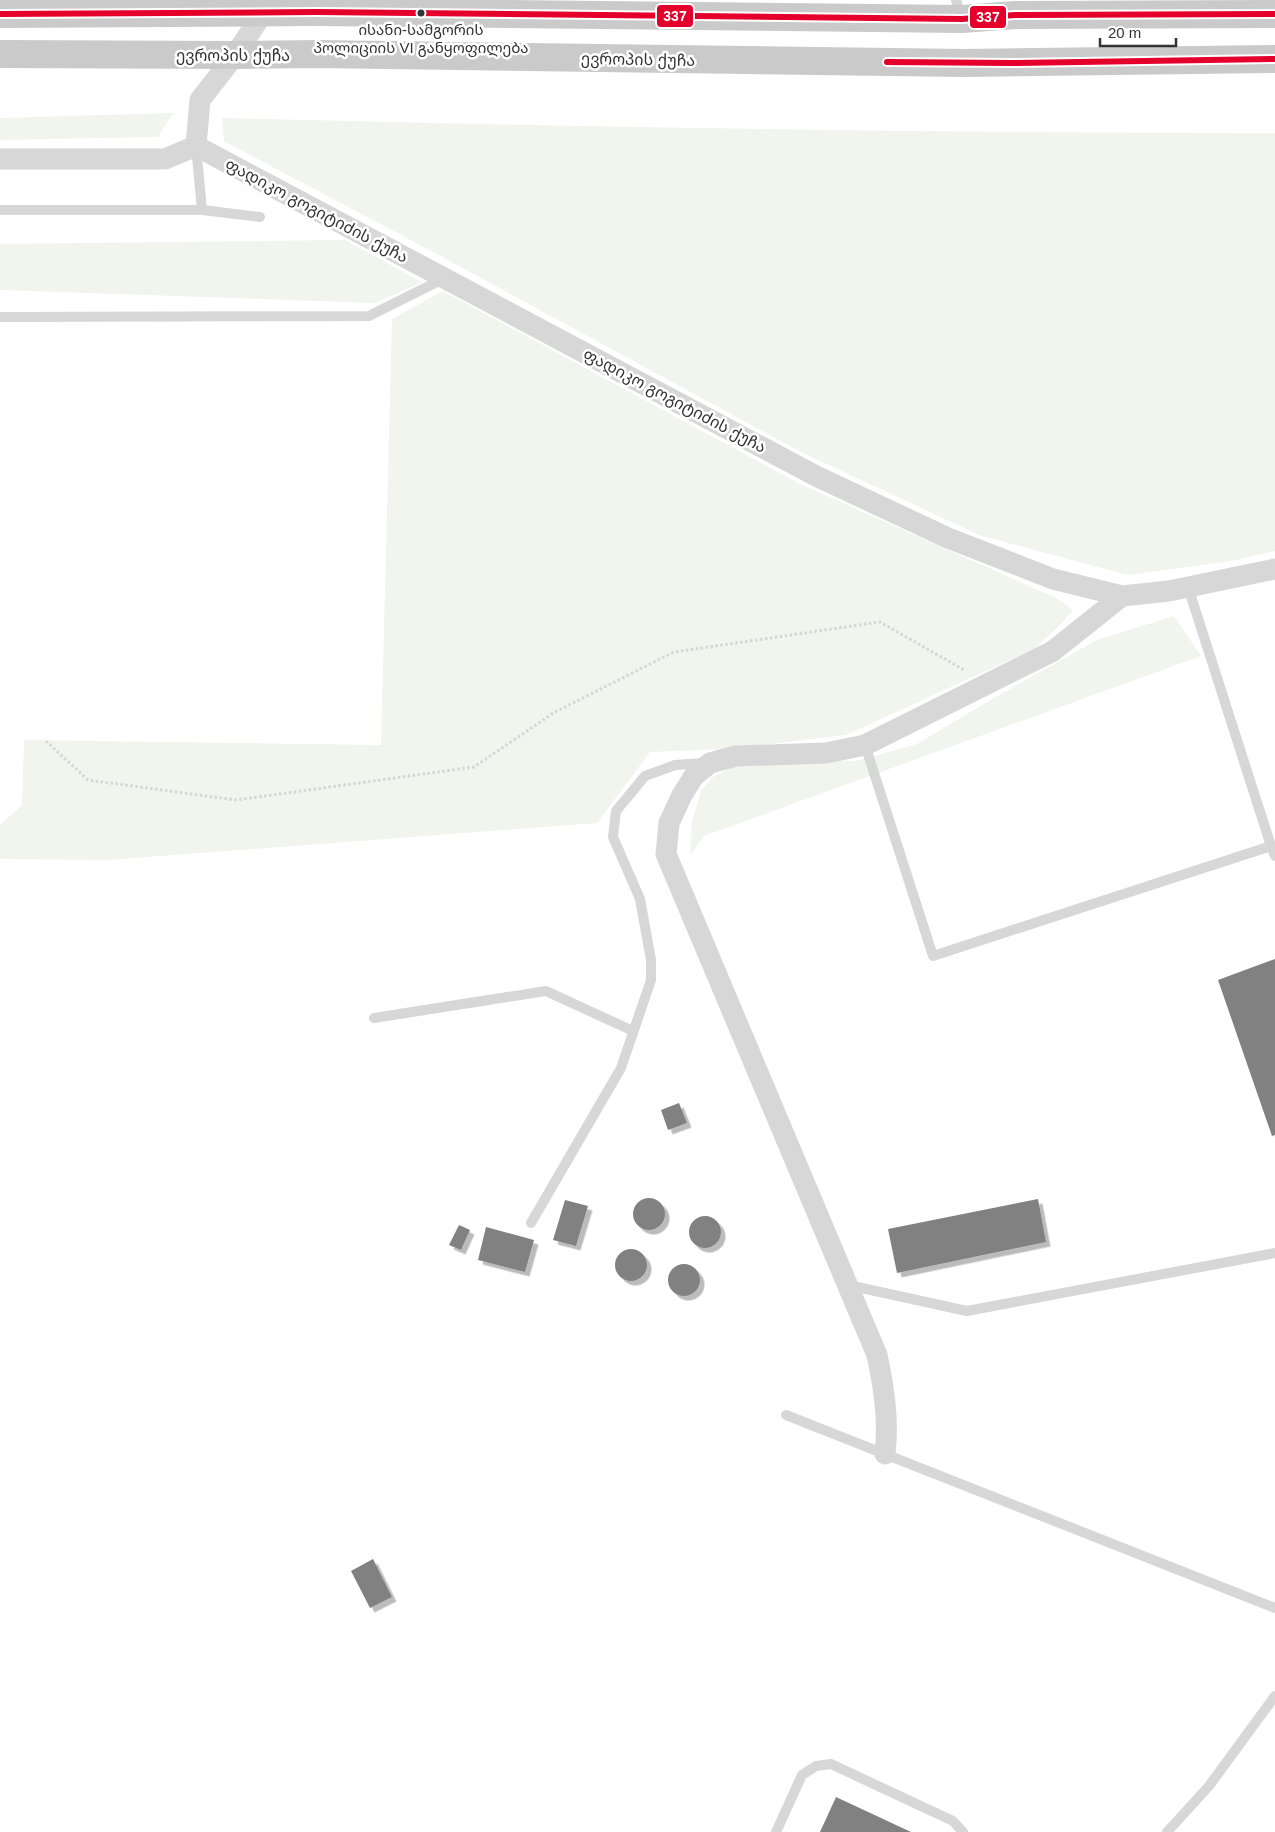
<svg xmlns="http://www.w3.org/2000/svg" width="1275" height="1832" font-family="Helvetica,'Noto Sans Georgian',sans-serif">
<defs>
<filter id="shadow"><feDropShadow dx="4.5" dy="4.5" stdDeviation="0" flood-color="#0004"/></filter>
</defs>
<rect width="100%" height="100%" fill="#fff"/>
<path fill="#f1f5ed" d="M173,113L158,137L0,140V118Z
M222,118C573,127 924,133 1275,133V551L1231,561L1128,575L979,535L799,451L435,253L224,141Z
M345,240L422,282L375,303L0,290V244Z
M443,291L798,483L1056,598L1073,610L1059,626L1034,649L846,735L729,749L650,752L597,823L108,860L0,859V825L22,805L24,740L381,745L392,319Z
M1174,616L1201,656L704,836L690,856L692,822L701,791L713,777L737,765L799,761H856L917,744L994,698L1097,640Z"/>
<path fill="#818181" filter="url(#shadow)" d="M1275,959V1135L1272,1136L1218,980Z
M679,1103L687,1123L668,1130L661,1110Z
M633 1214a16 16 0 1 1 32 0a16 16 0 1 1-32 0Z
M1038,1199L1046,1242L897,1273L888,1229Z
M565,1200L588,1206L576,1246L553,1240Z
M689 1232a16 16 0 1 1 32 0a16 16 0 1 1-32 0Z
M459,1225L470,1230L461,1250L449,1245Z
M486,1227L534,1240L525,1272L478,1260Z
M615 1265a16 16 0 1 1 32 0a16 16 0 1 1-32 0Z
M668 1280a16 16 0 1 1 32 0a16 16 0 1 1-32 0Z
M373,1559L392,1597L370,1608L351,1571Z
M836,1797L911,1832H820Z"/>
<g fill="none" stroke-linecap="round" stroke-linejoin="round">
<path stroke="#d6d6d6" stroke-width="3" stroke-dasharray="2.5 2.5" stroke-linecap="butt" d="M46,741L88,780L236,800L474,767L555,712L674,652L880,622L964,670"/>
<path stroke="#d7d7d7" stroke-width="10" d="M956,0L962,18
M0,210H202L196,146
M202,210L260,217
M0,317L369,316L445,278
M865,745L933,956L1271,846L1188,587
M1271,846L1275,856
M374,1018L546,991L633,1031
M531,1223L621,1068L651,980V960L640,899L613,837L616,811L645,776L675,765L704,763
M848,1285L967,1311L1275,1253
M786,1415L1275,1608
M776,1832L802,1775L816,1766L831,1764L953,1821L963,1832
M1167,1832L1209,1786L1275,1696"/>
<path stroke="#d7d7d7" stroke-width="21" d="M196,146L816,476L948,538L1053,579L1122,596L1169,591L1275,569
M196,146L200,100L235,55L263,13
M0,159H165L196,146
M885,1454C889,1420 884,1388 877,1355L666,854L669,823L682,795L694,776L710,763L736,756L826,753L865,745L1053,651L1122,596"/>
<path stroke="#cacaca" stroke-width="28" d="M0,14L316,12L962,19L1015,15L1275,14
M0,54L235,55L318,54L964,63L1275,59"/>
<g stroke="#fff" stroke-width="10">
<path id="bus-1" d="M0,14L316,12L962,19L1015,15L1275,14
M887,62L1012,63L1275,59"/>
</g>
<use href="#bus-1" stroke="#e4002b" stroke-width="6"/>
</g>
<circle fill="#333" stroke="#fff" stroke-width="2" cx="421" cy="13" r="4.5"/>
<g text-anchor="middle" stroke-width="5" stroke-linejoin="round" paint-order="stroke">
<g font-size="15" fill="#333" stroke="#fff">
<text x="421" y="35">ისანი-სამგორის<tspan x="421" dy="18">პოლიციის VI განყოფილება</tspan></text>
</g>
<g font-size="16" fill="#333" stroke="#fff">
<text x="233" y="61">ევროპის ქუჩა</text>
<text transform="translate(638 59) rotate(1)" y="6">ევროპის ქუჩა</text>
<text transform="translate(317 210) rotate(28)" y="6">ფადიკო გოგიტიძის ქუჩა</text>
<text transform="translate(675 400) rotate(28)" y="6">ფადიკო გოგიტიძის ქუჩა</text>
</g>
</g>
<g stroke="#fff" stroke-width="2">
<rect x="656" y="4" width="38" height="24" rx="5" fill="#e4002b"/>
<rect x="969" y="5" width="38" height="24" rx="5" fill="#e4002b"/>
</g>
<g font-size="14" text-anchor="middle" font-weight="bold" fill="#fff">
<text x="675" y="21">337</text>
<text x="988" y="22">337</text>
</g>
<path d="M1100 38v8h76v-8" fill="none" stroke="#333333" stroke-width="2.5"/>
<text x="1108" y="38" font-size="15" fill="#333333" stroke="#ffffff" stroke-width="4" paint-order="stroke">20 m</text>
</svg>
